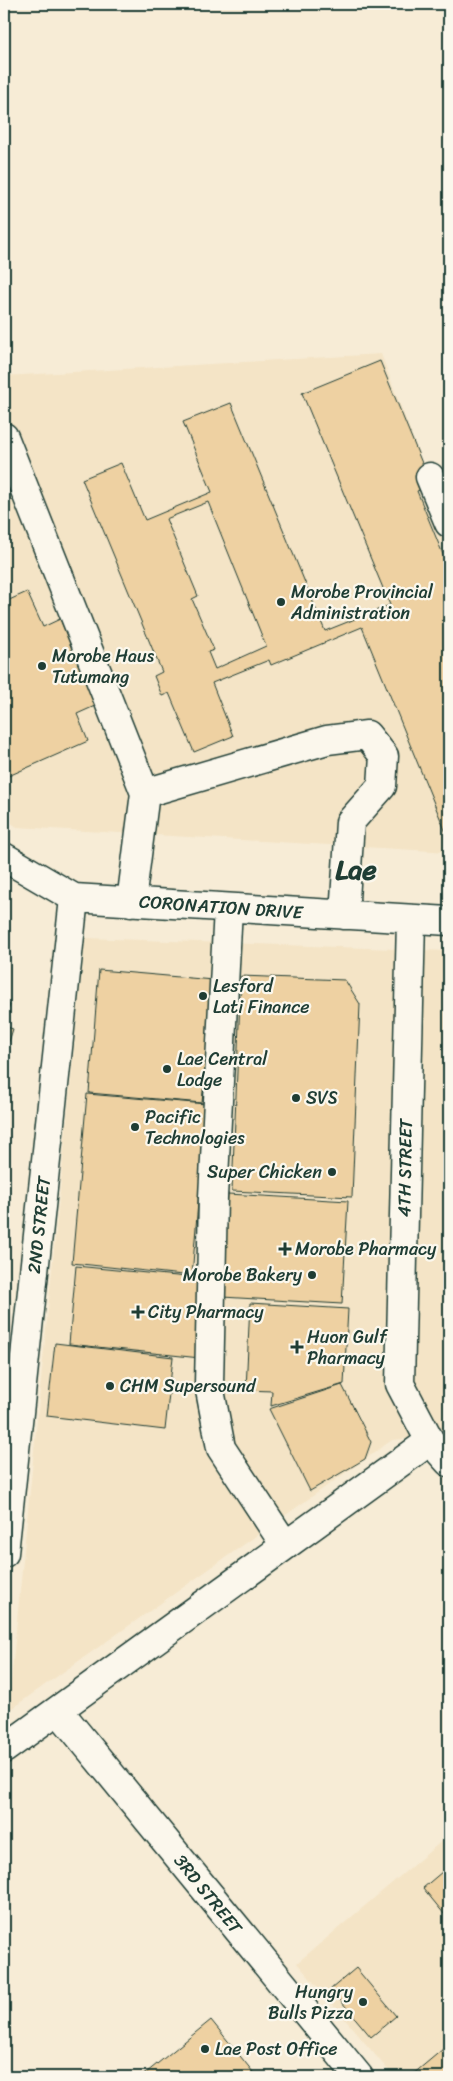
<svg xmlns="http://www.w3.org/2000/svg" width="453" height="2081" font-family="Sriracha,sans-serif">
<rect width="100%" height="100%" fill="#f7ecd6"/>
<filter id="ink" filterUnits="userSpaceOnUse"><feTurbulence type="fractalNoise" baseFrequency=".02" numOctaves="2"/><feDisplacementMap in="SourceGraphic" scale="10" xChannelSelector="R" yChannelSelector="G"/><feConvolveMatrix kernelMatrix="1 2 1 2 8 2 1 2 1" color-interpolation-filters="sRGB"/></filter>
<g filter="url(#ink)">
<path fill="#f4e4c6" d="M381,354L449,533V852L17,827L4,818V376Z
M85,938L449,951V1435L392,1440L8,1711Z
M449,1835V2077H394L297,1963Z"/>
<path fill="#eed1a2" stroke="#1f3d34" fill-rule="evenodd" d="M380,361L431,485L417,491L449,569V840L362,627L271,665L269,660L212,683L233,736L194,752L169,693L162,696L154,676L162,672L82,479L121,463L145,520L212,492L183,422L231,403L325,631L390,605L302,393ZM208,502L266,646L215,669L208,652L214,650L192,599L198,596L166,519Z
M27,592L43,627L60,619L97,705L77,714L88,741L4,778V595L7,601Z
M99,970L213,980L202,1103L89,1093Z
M241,976L345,980L360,1004L352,1197L232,1191Z
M4,1003L10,1005L4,1023Z
M4,1026L13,1029L4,1057Z
M87,1094L206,1104L192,1276L72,1263Z
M228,1194L348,1201L342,1304L222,1297Z
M76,1266L207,1279L200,1358L69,1344Z
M250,1303L348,1309L344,1384L271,1406L272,1391L246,1390Z
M55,1343L173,1357L165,1430L47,1416Z
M342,1385L371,1442L365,1459L310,1491L269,1409Z
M449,1866V1920L423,1888Z
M356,1968L396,2016L371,2037L331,1989Z
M211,2020L257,2077H141Z
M449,2044V2077H414L412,2075Z"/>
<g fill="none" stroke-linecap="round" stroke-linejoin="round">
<g stroke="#1f3d34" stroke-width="31">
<path id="minor" d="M4,437L145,793
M430,477L449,523
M4,857L74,898L449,921
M131,902L145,793L327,740L367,735L384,756L382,786L350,822L344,915
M228,908L213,1197L209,1385L221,1448L285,1545
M411,920L400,1384L430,1441L449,1462
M4,1553L74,898
M58,1710L359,2077
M4,1749L430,1441"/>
</g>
<use href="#minor" stroke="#fbf7ec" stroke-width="28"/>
</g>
</g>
<g fill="#1f3d34" stroke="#fbf7ec" stroke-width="2">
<circle cx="281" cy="602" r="5"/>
<circle cx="42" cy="666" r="5"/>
<circle cx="203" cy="996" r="5"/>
<circle cx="167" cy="1069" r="5"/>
<circle cx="296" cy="1098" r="5"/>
<circle cx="135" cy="1127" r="5"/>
<circle cx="332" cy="1172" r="5"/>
<path d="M282.5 1241.5h5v5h5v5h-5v5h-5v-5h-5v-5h5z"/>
<circle cx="312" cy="1275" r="5"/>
<path d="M135.5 1304.5h5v5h5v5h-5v5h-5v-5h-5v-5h5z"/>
<path d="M294.5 1339.5h5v5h5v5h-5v5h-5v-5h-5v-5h5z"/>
<circle cx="110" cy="1386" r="5"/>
<circle cx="363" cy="2002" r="5"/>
<circle cx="205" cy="2049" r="5"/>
</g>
<g text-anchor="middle" stroke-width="4.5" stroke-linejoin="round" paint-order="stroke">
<g font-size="18" fill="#1f3d34" stroke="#fbf7ec" text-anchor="start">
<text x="291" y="598">Morobe Provincial<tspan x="291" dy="21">Administration</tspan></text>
<text x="52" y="662">Morobe Haus<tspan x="52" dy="21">Tutumang</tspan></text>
<text x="213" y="992">Lesford<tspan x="213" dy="21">Lati Finance</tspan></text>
<text x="177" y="1065">Lae Central<tspan x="177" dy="21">Lodge</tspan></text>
<text x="306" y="1104">SVS</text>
<text x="145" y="1123">Pacific<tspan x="145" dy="21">Technologies</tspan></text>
<text x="322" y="1178" text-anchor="end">Super Chicken</text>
<text x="295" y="1255">Morobe Pharmacy</text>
<text x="302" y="1281" text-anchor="end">Morobe Bakery</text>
<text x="148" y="1318">City Pharmacy</text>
<text x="307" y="1343">Huon Gulf<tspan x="307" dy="21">Pharmacy</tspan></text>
<text x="120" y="1392">CHM Supersound</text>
<text x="353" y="1998" text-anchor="end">Hungry<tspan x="353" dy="21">Bulls Pizza</tspan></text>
<text x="215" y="2055">Lae Post Office</text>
</g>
<g font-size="18" fill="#1f3d34" stroke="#fbf7ec">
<text transform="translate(221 907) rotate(4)" y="6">CORONATION DRIVE</text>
<text transform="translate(405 1168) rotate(-89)" y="6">4TH STREET</text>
<text transform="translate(39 1225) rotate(-84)" y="6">2ND STREET</text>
<text transform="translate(208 1894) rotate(51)" y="6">3RD STREET</text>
</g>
<g font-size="28" font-weight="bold" fill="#1f3d34" stroke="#fbf7ec">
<text x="356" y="879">Lae</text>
</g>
</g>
<rect width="453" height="2081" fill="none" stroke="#fbf7ec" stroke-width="20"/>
<rect x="10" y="10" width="433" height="2061" fill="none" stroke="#1f3d34" stroke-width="2" filter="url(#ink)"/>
</svg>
